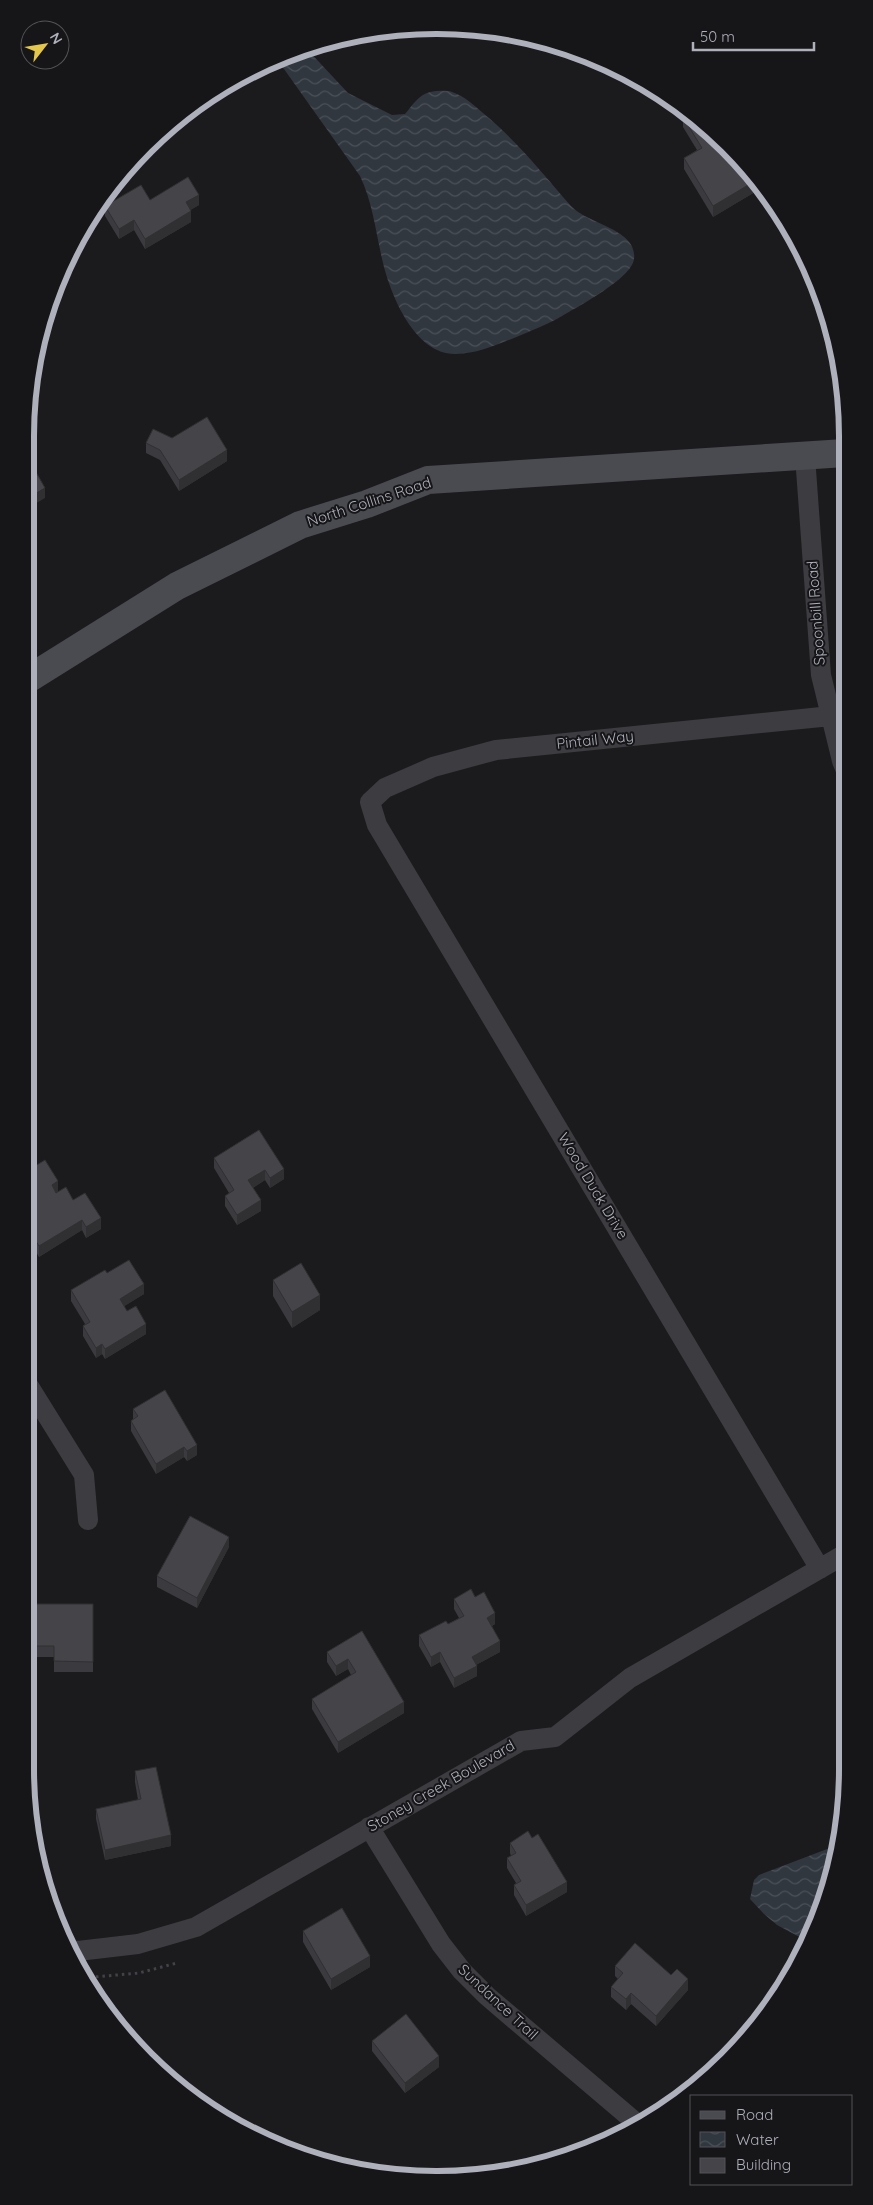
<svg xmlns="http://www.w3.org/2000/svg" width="873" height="2205" font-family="Quicksand,sans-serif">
<defs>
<pattern id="water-waves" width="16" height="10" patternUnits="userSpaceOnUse" patternTransform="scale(1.25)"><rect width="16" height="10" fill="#31373f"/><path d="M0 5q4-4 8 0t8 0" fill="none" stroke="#4c5159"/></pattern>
</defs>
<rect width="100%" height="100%" fill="#1b1a1c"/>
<path fill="url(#water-waves)" d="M306,48L348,93L392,115L405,114C412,106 418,95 430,92C436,91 446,90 452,92C464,96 474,105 483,113C517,141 543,174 571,206C587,224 638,229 634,259C632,278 579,306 562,316C547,325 530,331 514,338C496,345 476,354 456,354C415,355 391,296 383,263C376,234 373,203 360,176L284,69L275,60Z
M835,1846L826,1900L805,1940L777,1925L764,1914L750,1899L754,1880L759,1875Z"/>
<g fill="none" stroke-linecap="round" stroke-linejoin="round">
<path stroke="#424348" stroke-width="3" stroke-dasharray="2.5 4" stroke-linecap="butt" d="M83,1978L139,1973L177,1963"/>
<path stroke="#3c3c41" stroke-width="10" d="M25,659L36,673"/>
<path stroke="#3c3c41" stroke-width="20" d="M805,456L821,675L842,761L845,768
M25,1380L84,1475L88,1520
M820,1569L377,825L370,802L385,788L433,767L496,750L831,716
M369,1827L441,1944L462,1971L487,1996L640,2126
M69,1950L78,1951L138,1944L196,1927L521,1741L555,1737L630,1678L847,1553"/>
<path stroke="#4a4b51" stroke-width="28" d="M25,681L177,586L300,525L367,504L428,480L845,453"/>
</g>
<path fill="#3b3b3f" d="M683,117L755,192L713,217L684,169V158L697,150L683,127Z
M150,200L199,205L190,210L191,222L145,249L134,230L119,239L105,216V206Z
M172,438L227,461L179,491L160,460L146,453V443Z
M259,1130L284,1179L270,1188L265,1180L253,1188L261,1211L237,1225L225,1206V1196L229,1193L214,1168V1158Z
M25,1172L73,1200L101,1229L86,1238L82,1230L39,1257L25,1234Z
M107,1273L144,1294L124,1306L127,1311L146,1334L105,1359L102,1354L96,1358L83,1336V1326L85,1324L71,1301V1290Z
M273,1280L320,1310L292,1328L273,1296Z
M133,1409L197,1455L187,1461L184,1457L156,1474L131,1431V1421L133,1419Z
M229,1547L197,1608L157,1587V1576Z
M475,1597L495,1624L492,1626L500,1652L476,1665L477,1676L454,1688L440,1662L431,1667L419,1646V1635L448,1624L459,1618L454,1609V1599Z
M25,1604H93V1672H54V1657H25Z
M362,1631L404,1713L338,1753L312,1709V1699L351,1675L348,1669L336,1676L327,1662V1652Z
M135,1771L171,1846L105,1860L96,1819V1809L138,1800L135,1782Z
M532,1838L567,1892L526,1916L514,1895V1885L516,1883L507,1868V1858L511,1856L510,1853V1843Z
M303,1931L370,1967L331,1990L303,1942Z
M615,1966L688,1990L656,2026L631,2004L626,2010L611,1997V1987L618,1979L615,1976Z
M372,2041L439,2067L405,2093L372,2051Z"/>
<path fill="#303033" d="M755,181V192L713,217V206Z
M199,195V205L186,213V202Z
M191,211V222L145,249V239Z
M134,220V230L119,239V229Z
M227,450V461L179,491V480Z
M45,488V498L28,508V498Z
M34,509V519L25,525V514Z
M284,1169V1179L270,1188V1178Z
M265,1170V1180L248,1191V1180Z
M58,1181V1192L52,1196V1185Z
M261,1200V1211L237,1225V1215Z
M101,1218V1229L86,1238V1227Z
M82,1220V1230L39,1257V1246Z
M144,1284V1294L120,1309V1299Z
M320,1295V1310L292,1328V1312Z
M146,1324V1334L105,1359V1349Z
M102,1344V1354L96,1358V1348Z
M197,1445V1455L187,1461V1451Z
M184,1447V1457L156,1474V1464Z
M229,1537V1547L197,1608V1598Z
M495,1613V1624L487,1628V1618Z
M500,1641V1652L472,1667V1657Z
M440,1652V1662L431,1667V1657Z
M348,1659V1669L336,1676V1666Z
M477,1666V1676L454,1688V1678Z
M404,1702V1713L338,1753V1742Z
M30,1772V1782L29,1790L27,1781Z
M171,1835V1846L105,1860V1850Z
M567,1882V1892L526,1916V1905Z
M370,1956V1967L331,1990V1979Z
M688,1979V1990L656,2026V2016Z
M631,1993V2004L626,2010V1999Z
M439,2056V2067L405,2093V2083Z"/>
<path fill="#454549" stroke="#303033" d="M688,114L744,164L755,181L713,206L684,158L702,148L683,117Z
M188,177L199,195L186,202L191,211L145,239L134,220L119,229L105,206L141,185L150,200Z
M207,417L227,450L179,480L160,450L146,443L153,429L172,438Z
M32,465L45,488L28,498L34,509L25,514V468Z
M259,1130L284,1169L270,1178L265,1170L248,1180L261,1200L237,1215L225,1196L234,1190L214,1158Z
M45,1160L58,1181L52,1185L56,1193L66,1187L73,1200L85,1193L101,1218L86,1227L82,1220L39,1246L25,1224V1172Z
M129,1260L144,1284L120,1299L127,1311L136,1306L146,1324L105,1349L102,1344L96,1348L83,1326L90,1322L71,1290L105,1270L107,1273Z
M301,1263L320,1295L292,1312L273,1280Z
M165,1390L197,1445L187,1451L184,1447L156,1464L131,1421L138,1416L133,1409Z
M190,1516L229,1537L197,1598L157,1576Z
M471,1589L475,1597L484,1592L495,1613L487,1618L500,1641L472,1657L477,1666L454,1678L440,1652L431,1657L419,1635L446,1621L448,1624L464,1616L454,1599Z
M25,1604H93V1662L54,1661V1646H25Z
M362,1631L404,1702L338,1742L312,1699L356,1672L348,1659L336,1666L327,1652Z
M156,1767L171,1835L105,1850L96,1809L141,1799L135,1771Z
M25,1770L30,1772L27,1781Z
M528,1831L532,1838L538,1834L567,1882L526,1905L514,1885L521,1881L507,1858L516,1853L510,1843Z
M342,1908L370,1956L331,1979L303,1931Z
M635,1943L671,1975L677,1969L688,1979L656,2016L631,1993L626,1999L611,1987L623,1973L615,1966Z
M406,2014L439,2056L405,2083L372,2041Z"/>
<g text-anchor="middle" stroke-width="4" stroke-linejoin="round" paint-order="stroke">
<g font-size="15" fill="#aeb0bb" stroke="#161517">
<text transform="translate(369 502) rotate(-18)" y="5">North Collins Road</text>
<text transform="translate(816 613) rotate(-94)" y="5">Spoonbill Road</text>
<text transform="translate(595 740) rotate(-6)" y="5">Pintail Way</text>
<text transform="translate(593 1186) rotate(59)" y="5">Wood Duck Drive</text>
<text transform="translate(441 1786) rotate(-30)" y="5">Stoney Creek Boulevard</text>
<text transform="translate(498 2002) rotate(43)" y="5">Sundance Trail</text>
</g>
</g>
<path d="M0 0H873V2205H0ZM436 34H437A402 402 0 0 1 839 436V1769A402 402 0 0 1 437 2171H436A402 402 0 0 1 34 1769V436A402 402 0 0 1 436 34Z" fill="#161517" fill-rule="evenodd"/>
<path fill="none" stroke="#aeb0bb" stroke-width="6" d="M436 34H437A402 402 0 0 1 839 436V1769A402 402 0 0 1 437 2171H436A402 402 0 0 1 34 1769V436A402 402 0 0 1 436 34Z"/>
<rect x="690" y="2095" width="162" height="90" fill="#161517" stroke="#535359"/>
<rect x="700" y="2111" width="25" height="8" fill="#4a4b51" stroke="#535359"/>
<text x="736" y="2120" font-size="15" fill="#aeb0bb">Road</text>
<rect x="700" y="2132" width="25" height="15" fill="url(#water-waves)" stroke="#535359"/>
<text x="736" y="2145" font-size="15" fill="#aeb0bb">Water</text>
<rect x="700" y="2158" width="25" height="15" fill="#454549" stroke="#535359"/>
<text x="736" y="2170" font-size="15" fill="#aeb0bb">Building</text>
<g transform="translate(45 45) rotate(59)"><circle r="24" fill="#161517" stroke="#535359"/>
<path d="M0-4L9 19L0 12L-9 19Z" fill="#e3c64c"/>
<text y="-8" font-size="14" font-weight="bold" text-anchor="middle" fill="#aeb0bb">N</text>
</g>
<path d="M693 42v8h121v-8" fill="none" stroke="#aeb0bb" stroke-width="2.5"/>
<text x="700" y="42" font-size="15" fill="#aeb0bb" stroke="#161517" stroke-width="4" paint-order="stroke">50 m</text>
</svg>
